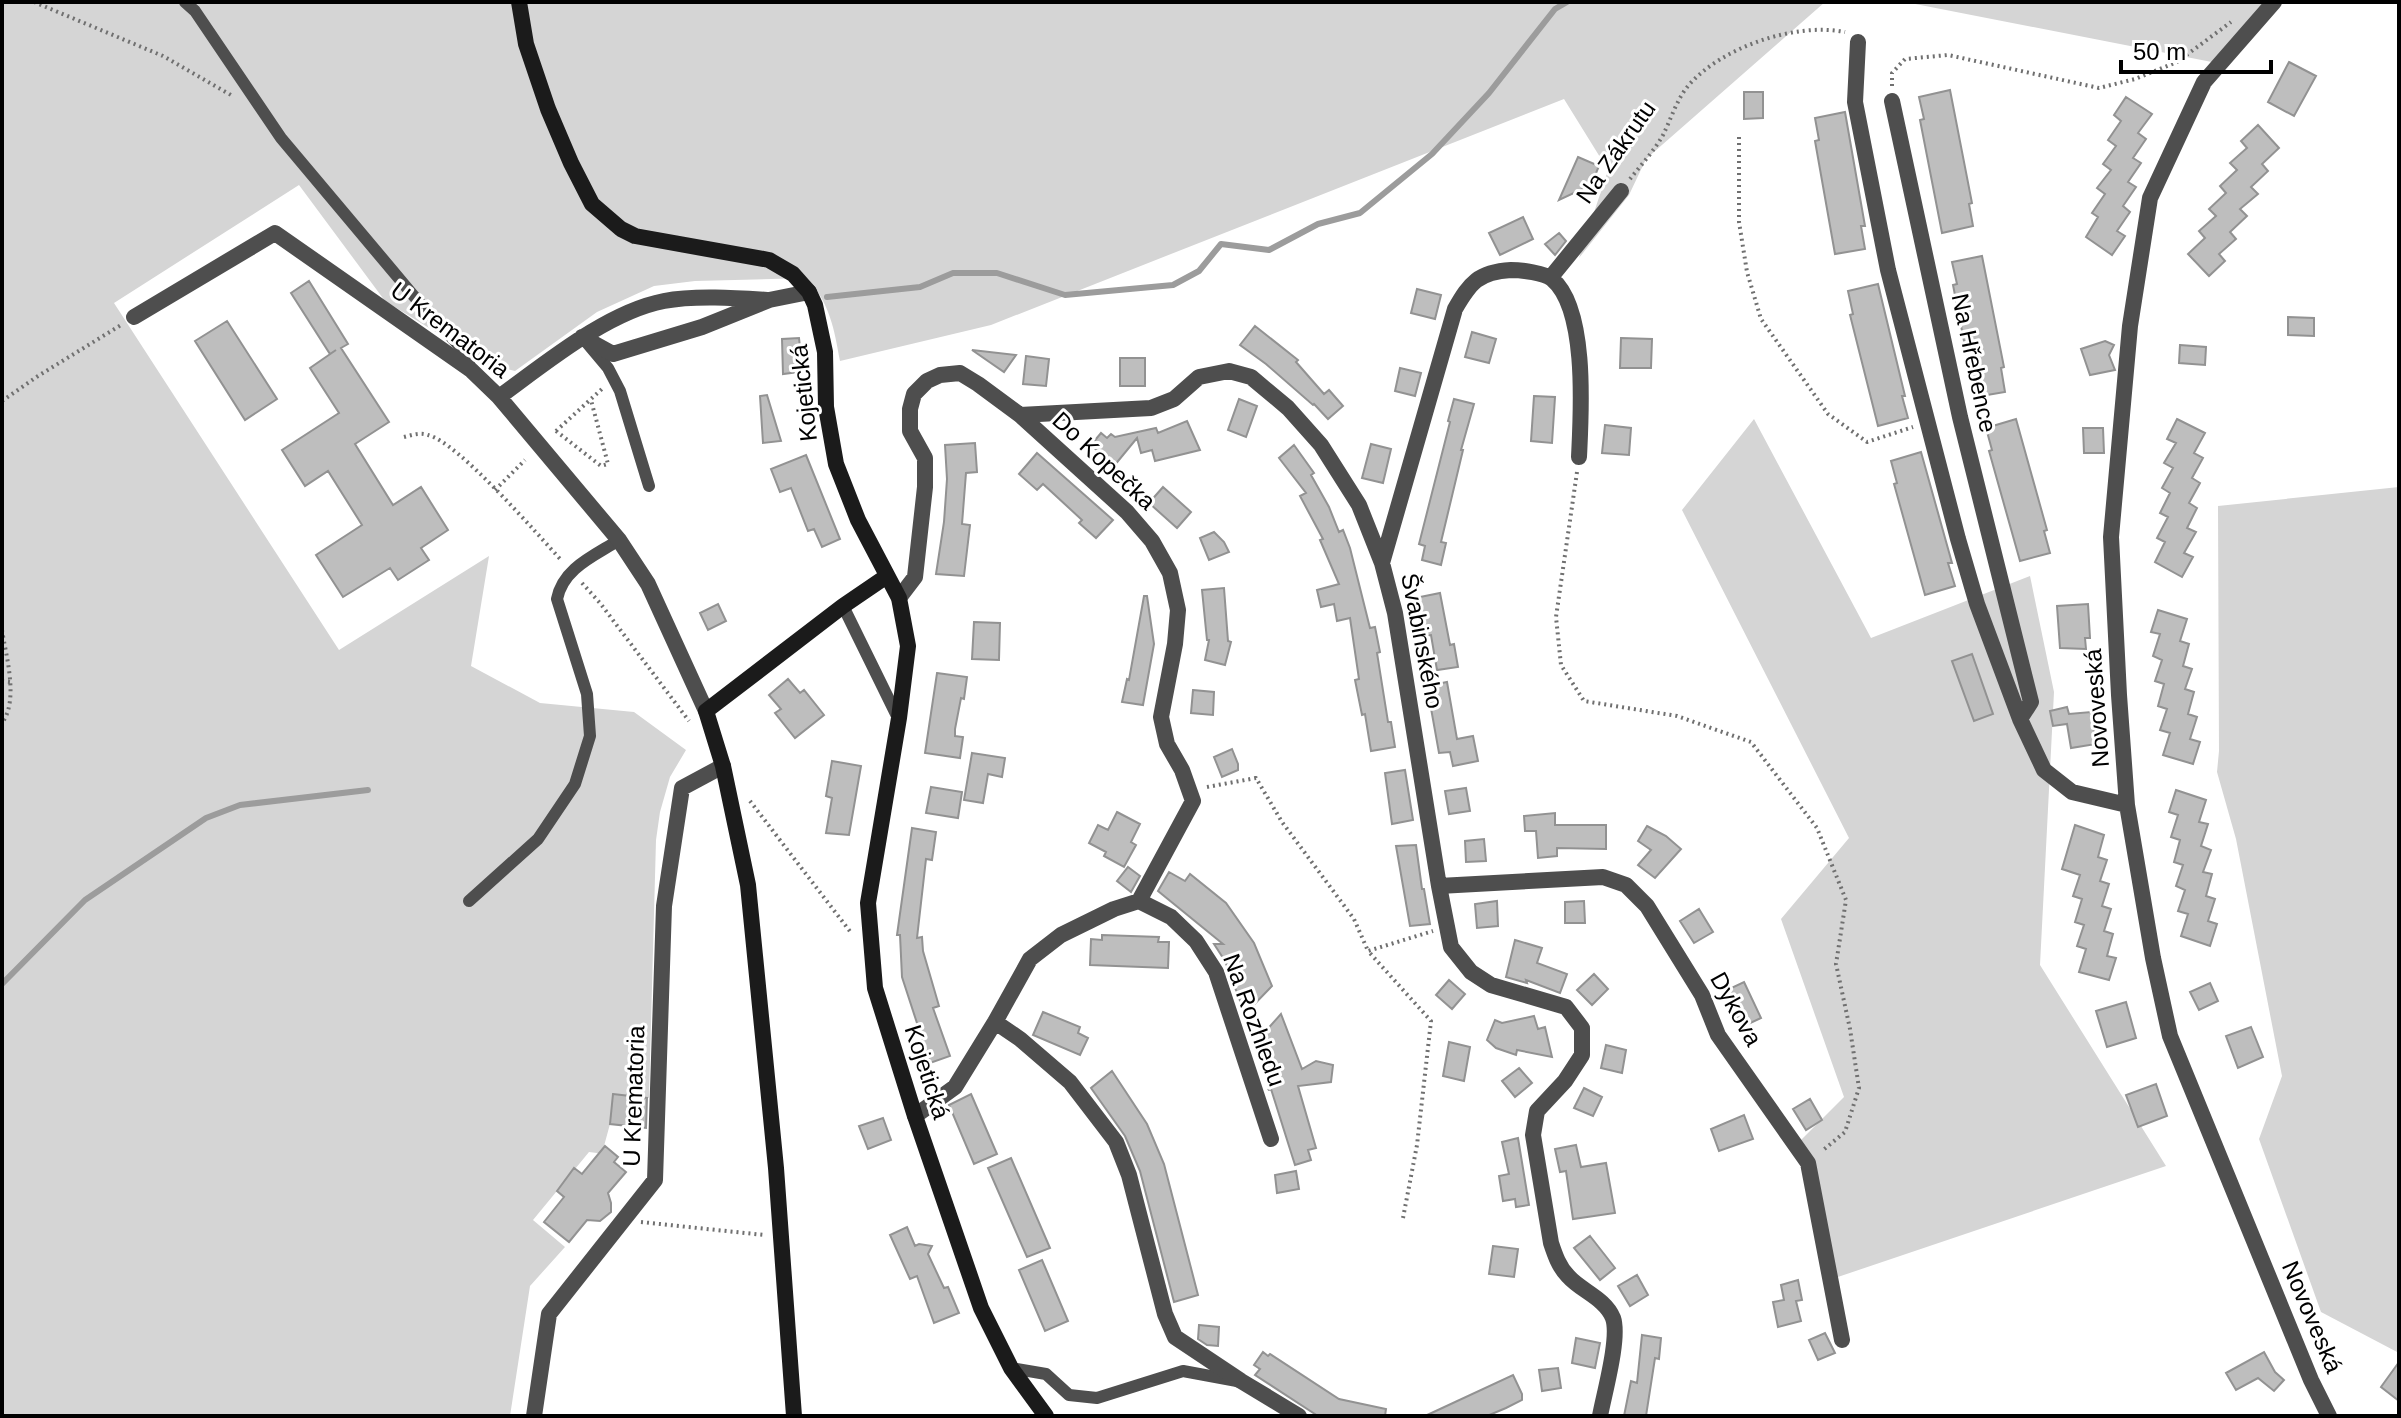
<svg xmlns="http://www.w3.org/2000/svg" width="2401" height="1418" font-family="Arial,sans-serif">
<rect width="100%" height="100%" fill="#fff"/>
<path fill="#d5d5d5" d="M2,2H1825L1646,159L1629,195L1579,258L1608,170L1564,99L991,325L840,361C834,328 830,304 807,278L695,281L654,286L597,312L515,371L488,364L385,301L299,185L114,303L339,650L489,556L471,666L540,703L634,712L686,750L670,777L660,812L656,840L649,1098L614,1094L610,1124L604,1146L613,1155L589,1152L533,1220L565,1247L530,1286L510,1416H2Z
M1905,2H2266L2222,64Z
M1754,419L1871,638L2030,576L2054,692L2040,965L2166,1166L1829,1280L1800,1141L1844,1097L1781,919L1849,838L1682,510Z
M2399,487V1353L2321,1312L2259,1139L2282,1076L2236,839L2217,772L2219,751L2218,506Z"/>
<g fill="none" stroke-linecap="round" stroke-linejoin="round">
<path stroke="#9c9c9c" stroke-width="6" d="M827,297L920,287L953,273H997L1065,295L1173,285L1199,271L1221,244L1269,250L1318,224L1360,213L1432,154L1489,93L1555,9L1567,2
M2,984L85,900L206,818L240,805L368,790"/>
</g>
<path fill="#bebebe" stroke="#929292" stroke-width="2" d="M2289,62L2316,76L2294,116L2268,102Z
M1950,90L1972,203L1969,204L1973,226L1942,233L1920,120L1924,119L1919,97Z
M1744,92H1763V118L1744,119Z
M2126,97L2152,114L2138,133L2146,139L2133,158L2141,163L2128,182L2136,187L2123,206L2130,212L2117,231L2125,236L2112,255L2086,237L2098,217L2092,213L2105,194L2097,188L2111,170L2103,164L2116,146L2108,140L2121,121L2114,115Z
M1845,112L1865,226H1861L1865,249L1835,254L1815,141L1819,140L1815,118Z
M2258,125L2279,148L2262,164L2268,171L2251,187L2258,194L2240,209L2247,216L2230,232L2236,239L2219,254L2225,261L2209,276L2188,254L2205,238L2199,231L2216,216L2209,209L2226,193L2220,186L2237,170L2230,163L2247,148L2241,141Z
M1578,157L1599,166L1591,185L1559,200Z
M1523,217L1533,239L1500,255L1489,233Z
M1559,233L1566,241L1555,255L1545,244Z
M1982,256L2004,367L2001,368L2005,392L1975,397L1953,285L1957,284L1952,262Z
M309,281L348,344L341,348L389,422L355,444L393,505L421,487L448,530L421,548L429,560L398,580L390,568L343,597L316,555L362,525L328,471L305,486L282,450L339,413L310,368L336,350L330,354L291,293Z
M1878,284L1905,396H1902L1908,418L1878,426L1850,315L1853,314L1848,291Z
M1417,289L1441,295L1435,319L1411,313Z
M2288,317L2314,318V336L2288,335Z
M227,321L277,399L245,420L195,341Z
M1255,326L1298,360L1296,362L1324,394L1329,390L1343,406L1328,419L1314,404L1313,405L1266,364L1240,345Z
M1472,332L1496,339L1489,363L1465,357Z
M799,338L800,347L805,346L807,371L783,374L782,339Z
M1621,338L1652,339L1651,368H1620Z
M2105,341L2114,345L2109,355L2115,370L2090,375L2081,349Z
M2180,345L2206,347L2205,365L2179,363Z
M972,350L1016,355L1004,372Z
M1026,356L1049,359L1046,386L1023,384Z
M1120,358H1145V386H1120Z
M1400,368L1421,373L1415,396L1395,391Z
M767,395L781,441L763,443L760,396Z
M1534,396L1555,397L1552,443L1531,441Z
M1239,399L1257,406L1246,437L1228,430Z
M1454,399L1474,404L1461,450H1463L1441,542L1446,543L1441,565L1422,560L1425,546L1419,544L1450,422L1448,421Z
M2016,419L2047,530L2044,531L2050,553L2020,561L1989,451L1992,450L1986,428Z
M2177,419L2205,433L2194,453L2203,458L2192,478L2200,483L2189,503L2197,508L2187,528L2196,532L2184,553L2193,557L2182,577L2155,562L2165,542L2157,538L2168,517L2160,513L2170,493L2162,488L2173,468L2164,463L2176,443L2167,439Z
M1187,421L1200,450L1155,461L1152,450L1141,453L1137,438L1114,466L1091,445L1101,433L1107,438L1111,434L1115,437L1156,428L1158,433Z
M1605,425L1631,428L1629,455L1602,453Z
M2083,428H2103L2104,453H2084Z
M975,443L977,472L966,473L962,524L970,525L964,576L936,574L944,522L947,479L945,445Z
M1371,444L1391,449L1383,483L1362,478Z
M1294,445L1314,473L1311,475L1329,507L1339,532L1343,530L1350,548L1370,628L1375,627L1380,652L1377,653L1388,722H1391L1395,747L1371,751L1365,714L1362,715L1355,680L1359,679L1350,618L1337,621L1334,604L1321,607L1317,590L1339,584L1320,540L1323,539L1300,496L1306,493L1279,458Z
M1921,452L1952,563H1948L1955,586L1925,595L1894,484L1897,483L1891,461Z
M1037,453L1113,520L1096,538L1079,523L1082,520L1043,484L1037,490L1019,474Z
M806,455L840,539L822,547L814,529L808,531L791,488L780,492L771,469Z
M1163,487L1191,512L1177,528L1149,503Z
M1214,532L1224,542L1229,552L1209,560L1200,538Z
M1224,588L1228,641L1231,642L1225,665L1205,660L1209,640H1207L1202,590Z
M1440,593L1450,645L1454,644L1458,667L1437,670L1431,635L1423,636L1415,598Z
M1144,596H1147L1154,644L1143,705L1122,702L1127,679L1129,680Z
M718,604L726,621L708,630L700,613Z
M2088,604L2090,638H2085L2086,649L2060,648L2057,606Z
M2158,610L2187,619L2180,641L2189,644L2183,666L2192,669L2185,689L2194,692L2188,714L2197,717L2190,739L2200,742L2193,764L2163,755L2170,733L2160,730L2167,709L2158,706L2164,684L2155,681L2162,660L2153,656L2160,634L2151,632Z
M974,622L1000,623L999,660L972,659Z
M1972,654L1993,714L1974,721L1952,661Z
M937,673L967,677L964,699L961,698L955,729V736L963,737L960,758L925,753Z
M788,679L800,693L804,690L824,715L795,738L775,713L781,709L769,695Z
M1447,682L1457,739L1473,736L1478,761L1453,766L1450,752L1439,753L1427,686Z
M1193,690L1214,692L1213,715L1191,713Z
M2067,707L2069,714L2091,712L2096,744L2071,748L2067,724L2053,726L2050,711Z
M1232,749L1238,764V770L1222,777L1214,757Z
M972,753L1005,758L1002,777L988,774L983,803L964,800Z
M832,761L861,766L849,835L826,833L832,798L826,796Z
M1405,770L1413,820L1392,824L1385,773Z
M931,787L962,792L958,818L926,813Z
M1466,788L1470,811L1449,814L1445,791Z
M2176,790L2206,800L2199,822L2208,824L2201,846L2211,850L2203,872L2212,874L2206,896L2215,899L2208,921L2217,924L2210,946L2181,936L2188,914L2178,911L2185,890L2176,886L2183,865L2174,862L2180,840L2171,837L2178,815L2169,812Z
M1117,812L1140,824L1131,842L1136,845L1124,867L1104,856L1106,852L1089,843L1098,825L1108,830Z
M1555,813V825H1606V849L1557,848V856L1538,858L1536,831H1525L1524,816Z
M2075,825L2104,835L2098,857L2107,860L2100,881L2109,884L2102,906L2111,909L2104,931L2113,934L2107,956L2116,958L2109,980L2079,972L2086,949L2077,946L2084,925L2075,922L2082,899L2073,896L2080,875L2062,869Z
M1647,826L1666,836L1681,849L1655,878L1638,865L1651,850L1638,841Z
M912,828L936,832L932,860L926,859L917,938L922,937L923,951L939,1006L933,1008L950,1056L930,1063L902,977L900,935H897Z
M1484,839L1486,861L1466,862L1465,841Z
M1416,845L1422,889H1424L1430,924L1410,926L1396,846Z
M1128,867L1140,876L1131,892L1117,881Z
M1169,872L1185,881L1190,874L1226,903L1254,943L1272,986L1245,1014L1225,961L1214,944H1223L1158,891Z
M1497,901L1498,926L1477,928L1475,904Z
M1584,901L1585,923H1565V902Z
M1699,909L1713,932L1694,943L1680,921Z
M1102,935L1159,937L1158,942H1169L1168,968L1090,965L1091,939L1102,940Z
M1515,940L1542,948L1537,963L1567,974L1560,993L1526,980L1527,983L1506,977Z
M1594,974L1608,989L1592,1005L1577,990Z
M1449,980L1465,994L1452,1009L1436,995Z
M1744,982L1761,1018L1742,1027L1725,991Z
M2210,983L2218,1001L2199,1010L2190,992Z
M2126,1002L2136,1038L2107,1047L2096,1011Z
M1043,1012L1080,1027L1078,1033L1088,1038L1080,1055L1033,1035Z
M1281,1014L1302,1069L1316,1061L1333,1065L1331,1082L1298,1086L1316,1148L1308,1150L1311,1160L1295,1165L1271,1089L1268,1090L1270,1088L1255,1043Z
M1534,1016L1538,1029L1545,1027L1552,1057L1517,1050L1516,1055L1496,1048L1487,1040L1495,1020L1502,1023Z
M2251,1027L2263,1057L2238,1068L2226,1036Z
M1449,1042L1470,1047L1464,1081L1443,1076Z
M1606,1045L1626,1050L1622,1073L1601,1068Z
M1519,1068L1532,1083L1515,1097L1502,1081Z
M1112,1071L1147,1124L1164,1164L1198,1295L1174,1302L1140,1171L1125,1136L1091,1088Z
M2156,1084L2167,1116L2138,1127L2126,1095Z
M1584,1088L1602,1097L1593,1116L1574,1108Z
M613,1094L647,1098L646,1128L610,1124Z
M971,1094L997,1154L974,1164L949,1105Z
M1810,1099L1822,1120L1806,1130L1793,1109Z
M1744,1115L1753,1139L1719,1151L1711,1129Z
M883,1118L891,1140L868,1149L859,1126Z
M1518,1138L1529,1205L1516,1207L1515,1199L1503,1201L1499,1176L1509,1174L1502,1142Z
M1576,1145L1581,1167L1606,1163L1615,1213L1573,1219L1566,1171L1560,1172L1555,1149Z
M605,1146L618,1157L614,1162L626,1172L608,1193L611,1203V1212L600,1221L587,1220L569,1242L544,1222L564,1197L557,1191L574,1168L582,1174Z
M1011,1158L1050,1248L1027,1257L988,1168Z
M1296,1171L1299,1189L1277,1193L1275,1175Z
M907,1227L915,1246L919,1244L932,1246L928,1254L944,1288L948,1287L959,1313L934,1323L917,1276L910,1279L890,1235Z
M1590,1236L1615,1268L1600,1280L1574,1248Z
M1493,1246L1518,1249L1514,1277L1489,1274Z
M1042,1260L1068,1321L1045,1331L1019,1270Z
M1637,1275L1648,1295L1630,1306L1618,1286Z
M1798,1280L1802,1300L1796,1301L1801,1321L1778,1327L1773,1302L1784,1300L1781,1285Z
M1199,1325L1219,1327L1218,1346L1207,1345L1198,1339Z
M1825,1333L1835,1353L1818,1360L1809,1340Z
M1642,1335L1661,1338L1659,1359L1655,1358L1646,1416H1624L1631,1381L1637,1383Z
M1576,1338L1600,1343L1595,1368L1572,1363Z
M1263,1352L1268,1356L1270,1354L1339,1399L1386,1409L1385,1416H1318L1255,1375L1260,1369L1254,1365Z
M2264,1352L2275,1372L2284,1380L2274,1391L2258,1378L2236,1390L2226,1373Z
M2399,1362V1401L2381,1387Z
M1558,1368L1561,1388L1542,1391L1539,1370Z
M1513,1375L1522,1394V1400L1506,1408L1487,1416H1425Z"/>
<g fill="none" stroke-linecap="round" stroke-linejoin="round">
<path stroke="#707070" stroke-width="4" stroke-dasharray="2 4" stroke-linecap="butt" d="M34,2L163,56L231,95
M1892,86V73L1905,59L1948,55L2099,88L2135,79L2177,62L2231,22
M1739,137V222L1747,272L1761,319L1828,414L1867,442L1913,427
M1630,179C1641,165 1654,151 1663,135C1671,119 1677,99 1688,86C1721,47 1796,22 1845,32
M2,401L38,376L121,325
M556,431L601,466L608,464L591,400
M556,431L603,388
M404,437C412,435 420,432 428,435C458,442 538,535 562,561
M1577,472L1556,617L1561,665L1584,701L1677,716L1751,742L1817,828L1846,900L1836,964L1850,1029L1859,1088L1845,1132L1822,1151
M495,490L525,460
M582,583L600,603L689,721
M2,630C6,656 19,700 2,723
M2,681L11,682
M1207,787L1256,778L1282,822L1354,919L1368,951
M750,801L852,934
M1403,1218L1417,1145L1431,1021L1368,951L1433,931
M641,1222L764,1235"/>
<path stroke="#4e4e4e" stroke-width="12" d="M185,2L195,11L281,138L423,307L466,353L471,370
M587,343L608,368L620,391L649,486
M843,606L898,718
M469,901L538,839L575,784L590,736L587,694L557,599C563,568 594,556 619,540
M1011,1368L1046,1374L1069,1395L1097,1398L1183,1371L1237,1381"/>
<path stroke="#4e4e4e" stroke-width="16" d="M2274,2L2204,82L2150,198L2130,326L2111,537L2119,695L2127,805L2153,958L2170,1036L2311,1380L2329,1416
M1858,42L1855,102L1888,270L1958,539L1977,604L2020,719
M1892,101L1960,417L2031,702L2020,719L2044,770L2072,792L2127,805
M1551,277L1621,191
M134,317L275,233L471,370L499,397L619,540L648,584L706,711
M582,337L613,354L702,327L769,300L809,292
M499,397C546,363 607,312 664,301C694,295 738,298 769,300
M1020,415L1151,408L1174,399L1199,377L1229,371L1251,377L1288,408L1321,445L1359,505L1382,563L1395,613L1439,886L1451,947L1471,972L1491,985L1566,1007L1582,1028V1055L1565,1081L1537,1111L1533,1135L1551,1243C1555,1255 1559,1267 1568,1276C1581,1291 1605,1298 1613,1318C1620,1338 1604,1394 1600,1416
M1382,563L1455,309C1470,283 1478,272 1511,270C1521,270 1545,273 1552,279C1588,309 1581,414 1579,457
M899,598L915,577L925,487V458L910,431V409L914,394L927,381L940,375L960,373L978,384L1020,415L1127,512L1152,541L1170,573L1178,610L1175,644L1161,717L1167,744L1182,770L1193,801L1139,901
M1439,886L1603,877L1626,885L1647,906L1702,995L1718,1035L1808,1163L1842,1340
M1139,901L1171,917L1196,941L1216,972L1271,1139
M995,1022L1020,1039L1070,1082L1116,1142L1129,1175L1165,1314L1175,1337L1241,1381L1299,1416
M915,1116L955,1087L995,1022L1030,959L1061,935L1114,909L1139,901
M534,1416L549,1314L655,1180L664,906L682,788L723,766"/>
<path stroke="#1b1b1b" stroke-width="16" d="M519,2L526,44L548,109L571,163L592,204L621,229L635,236L769,260L793,274L809,292L815,305L825,352L826,407L836,464L858,520L899,598L908,646L899,718L868,903L875,988L915,1116L981,1308L1011,1368L1046,1416
M794,1416L776,1168L748,885L723,766L706,711L843,606L887,576"/>
</g>
<g text-anchor="middle" stroke-width="6" stroke-linejoin="round" paint-order="stroke">
<g font-size="24" fill="#000" stroke="#fff">
<text transform="translate(1616 152) rotate(-55)" y="8">Na Zákrutu</text>
<text transform="translate(450 330) rotate(37)" y="8">U Krematoria</text>
<text transform="translate(1974 363) rotate(78)" y="8">Na Hřebence</text>
<text transform="translate(804 393) rotate(-96)" y="8">Kojetická</text>
<text transform="translate(1104 461) rotate(43)" y="8">Do Kopečka</text>
<text transform="translate(1422 641) rotate(79)" y="8">Švabinského</text>
<text transform="translate(2097 708) rotate(-94)" y="8">Novoveská</text>
<text transform="translate(1736 1009) rotate(61)" y="8">Dykova</text>
<text transform="translate(1254 1020) rotate(70)" y="8">Na Rozhledu</text>
<text transform="translate(927 1072) rotate(72)" y="8">Kojetická</text>
<text transform="translate(634 1096) rotate(-88)" y="8">U Krematoria</text>
<text transform="translate(2312 1317) rotate(67)" y="8">Novoveská</text>
</g>
</g>
<rect width="2401" height="1418" fill="none" stroke="#000000" stroke-width="8"/>
<path d="M2121 60v12h150v-12" fill="none" stroke="#000000" stroke-width="4"/>
<text x="2133" y="60" font-size="24" fill="#000000" stroke="#ffffff" stroke-width="6" paint-order="stroke">50 m</text>
</svg>
